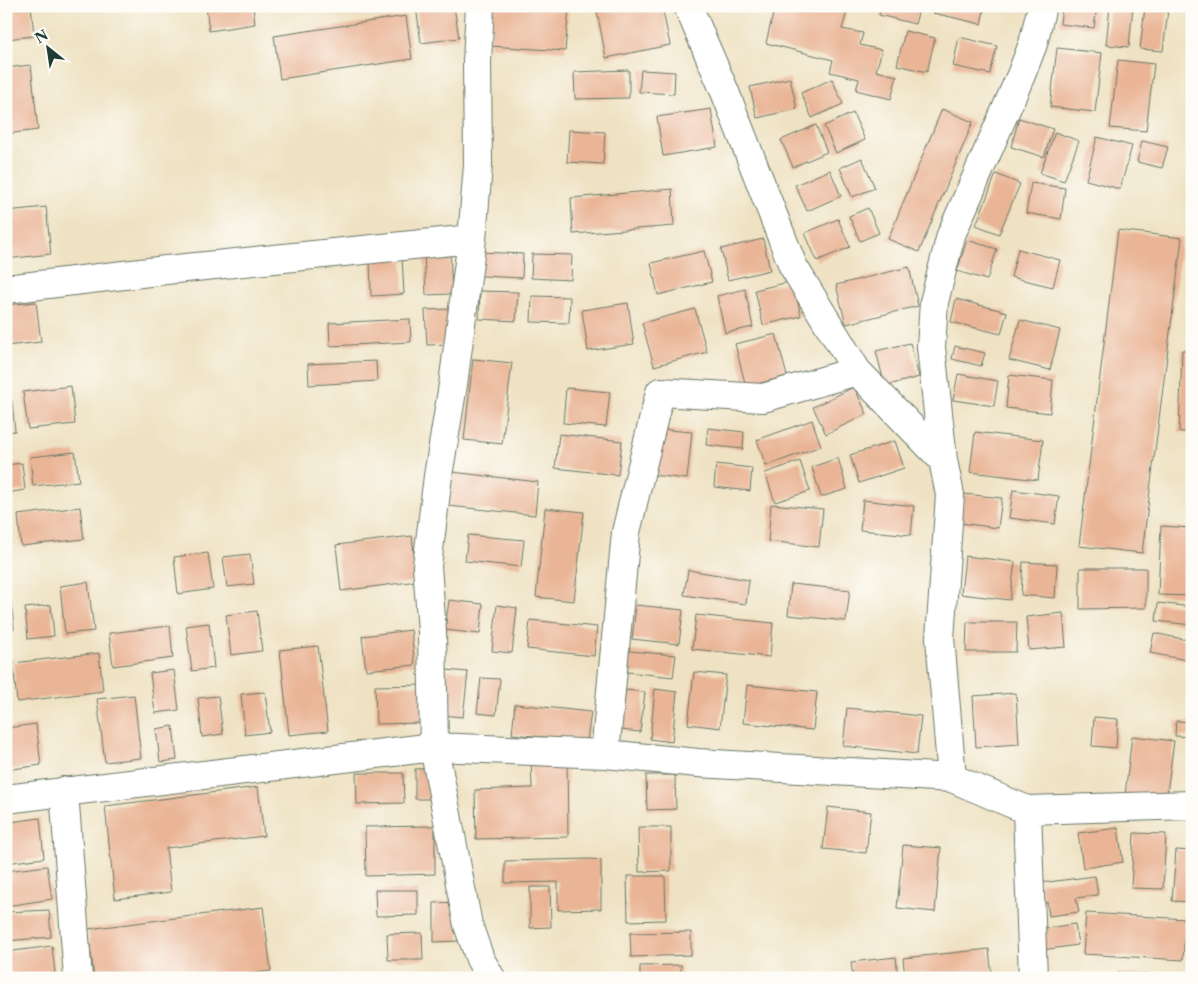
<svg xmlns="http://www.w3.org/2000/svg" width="1198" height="984" font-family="'Libre Caslon Text',serif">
<rect width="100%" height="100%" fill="#fdfcf7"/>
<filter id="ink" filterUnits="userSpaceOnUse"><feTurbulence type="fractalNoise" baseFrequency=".02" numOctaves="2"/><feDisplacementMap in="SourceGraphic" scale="10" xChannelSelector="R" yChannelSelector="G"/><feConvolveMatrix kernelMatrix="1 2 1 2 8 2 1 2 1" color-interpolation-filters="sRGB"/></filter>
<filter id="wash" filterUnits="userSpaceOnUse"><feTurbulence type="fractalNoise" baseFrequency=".0096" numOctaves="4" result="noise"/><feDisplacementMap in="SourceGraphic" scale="20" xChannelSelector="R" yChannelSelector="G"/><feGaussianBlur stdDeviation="1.12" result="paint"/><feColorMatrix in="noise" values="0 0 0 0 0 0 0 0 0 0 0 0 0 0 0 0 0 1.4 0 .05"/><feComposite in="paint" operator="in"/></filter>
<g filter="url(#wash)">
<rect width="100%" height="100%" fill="#efe2c3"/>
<g id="blocks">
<path fill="#eab596" d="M6,6H31L34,36L6,39Z
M206,6H253L255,24L209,31Z
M416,6H454L459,38L421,43Z
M493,6L569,7L565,51L490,46Z
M596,6H662L670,45L606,58Z
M775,6H841L848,8L842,29L863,33L860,45L882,50L876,71L897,76L891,99L856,90L859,79L830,72L833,60L766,43Z
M881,6H920L915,24L879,15Z
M934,6H985L981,24L933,13Z
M1062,6H1097L1094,28L1060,24Z
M1110,6H1133L1129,47L1106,45Z
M1145,7L1168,10L1163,51L1140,49Z
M406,16L412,59L280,79L274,36Z
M905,31L935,38L927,72L897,65Z
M959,37L997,46L990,74L953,66Z
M1057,48L1102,53L1095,112L1050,107Z
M1118,60L1154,64L1146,131L1110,128Z
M31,65L38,130L6,134V68Z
M629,70V98L575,99L574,72Z
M641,70L675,72L674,94L639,92Z
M790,78L797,109L757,118L750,87Z
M832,79L843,104L812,118L801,93Z
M711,109L717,147L663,156L657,117Z
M942,109L973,122L919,252L888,239Z
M853,113L865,140L836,153L824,126Z
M1019,118L1053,129L1044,157L1011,147Z
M816,125L827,152L793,167L781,140Z
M569,130L605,132L603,164L567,162Z
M1055,132L1079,141L1064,181L1040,173Z
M1097,137L1132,146L1120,189L1086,180Z
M1142,141L1168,147L1162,168L1137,162Z
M862,158L875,188L852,197L840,168Z
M830,170L841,196L807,211L795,185Z
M996,174L1020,184L999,234L976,225Z
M1031,183L1065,188L1061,219L1026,213Z
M672,189L674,226L573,234L571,198Z
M46,207L51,254L6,259V211Z
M868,208L879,233L860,241L849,216Z
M838,219L850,247L817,261L805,233Z
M1118,230L1182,238L1142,553L1079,546Z
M763,239L770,270L728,280L721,249Z
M967,240L997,249L987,280L957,271Z
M1018,249L1060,260L1053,287L1011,277Z
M450,250L452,294L426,295L424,251Z
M704,251L712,282L658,295L651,263Z
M482,252L523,254L522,278L481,276Z
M532,254L572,255L571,280L531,278Z
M402,256L404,294L371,296L370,257Z
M909,267L918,306L846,324L836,285Z
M793,281L801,316L763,325L755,290Z
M745,289L753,327L725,333L717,296Z
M480,291L518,292L516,321L479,319Z
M532,296L570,297L569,323L531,322Z
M956,299L1007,312L1001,334L951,322Z
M36,302L41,342L6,346V305Z
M628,303L634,344L588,351L582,310Z
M450,309L452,344L427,345L425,310Z
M695,309L707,352L654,366L642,323Z
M410,319L411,342L330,346L329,323Z
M1020,320L1060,330L1050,370L1009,360Z
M776,334L787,376L746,387L735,344Z
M910,343L919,377L885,386L876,351Z
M955,346L985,353L981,366L952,359Z
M1182,350H1192V432H1179Z
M473,359L512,363L502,444L464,440Z
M376,361L377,381L309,385L308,364Z
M958,374L998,381L994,406L953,400Z
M1009,375L1053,380L1050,413L1006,408Z
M71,386L75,424L28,429L23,392Z
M854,387L867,414L826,434L813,407Z
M566,388L610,392L606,427L563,423Z
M12,401L15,431L6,432V402Z
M812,420L821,446L766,466L757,440Z
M708,428L744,432L743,449L706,445Z
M657,429L692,432L687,479L652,475Z
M975,432L1043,440L1038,480L970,472Z
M559,434L622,441L618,475L555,468Z
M895,441L904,468L859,483L850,455Z
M75,452L79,481L33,486L30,457Z
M838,458L847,489L821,497L812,467Z
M800,461L810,491L775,502L765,473Z
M22,463L25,490L6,493V465Z
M716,464L752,468L750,491L714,487Z
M452,472L538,482L535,515L448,506Z
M1013,490L1059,496L1055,524L1009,518Z
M964,494L1002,498L998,528L960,523Z
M863,500L914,506L911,535L860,530Z
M771,504L823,509L819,547L768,541Z
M80,507L84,539L21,546L18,515Z
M545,508L584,512L574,601L536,597Z
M6,517L10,542L6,543Z
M1161,526L1192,528V596L1158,595Z
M468,535L524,540L521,567L465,561Z
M412,536L417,581L341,591L336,545Z
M208,553L213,589L178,594L174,557Z
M250,554L254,584L227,587L223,557Z
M965,556L1015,562L1010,600L961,594Z
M1023,562L1057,564L1055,598L1021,595Z
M1080,568H1146V608L1080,609Z
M688,570L749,580L746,604L684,595Z
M88,582L94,631L65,634L60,586Z
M791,584L850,590L846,621L788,615Z
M449,600L483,604L480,634L445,630Z
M11,601L14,629L6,630V602Z
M1158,603L1192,607V625L1156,621Z
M51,605L54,636L28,639L25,608Z
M497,605L517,608L512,653L492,651Z
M636,605L683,610L679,644L632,639Z
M257,611L262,651L231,655L226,615Z
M1063,613L1066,647L1029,650L1026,617Z
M696,615L773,623L770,657L692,649Z
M530,620L597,627L594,656L527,649Z
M967,622H1017L1016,652H966Z
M209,623L214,668L192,671L186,626Z
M170,626L173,658L113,666L109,633Z
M411,630L415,665L366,670L362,636Z
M1154,633L1192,641V661L1150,653Z
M318,646L328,731L289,735L280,650Z
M629,651L676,655L673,677L627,672Z
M99,653L103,691L17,702L13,663Z
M174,670L179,710L155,713L150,673Z
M446,670L468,672L463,717L441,715Z
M694,672L726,675L720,728L688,724Z
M481,678L500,679L496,715L477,713Z
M424,685V723L376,724L375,686Z
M747,685L817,692L813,730L743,723Z
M655,689L677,692L672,742L650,739Z
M625,690L645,692L640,732L621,730Z
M265,692L270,732L245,735L241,694Z
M1016,693L1019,744L976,747L973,696Z
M134,695L141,758L105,762L97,699Z
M218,696L223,734L202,737L198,698Z
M515,704L591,712L587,741L512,734Z
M847,708L921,716L917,754L843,746Z
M1094,717L1118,719L1116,748L1092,746Z
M1176,721L1192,722L1191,737L1175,736Z
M36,724L41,765L6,770V728Z
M173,726L177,760L160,762L156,729Z
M1132,736L1174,741L1166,800L1125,795Z
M567,757L568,837L476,839L475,790L532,788L531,758Z
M434,768V799H415V769Z
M356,773H403L404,803L357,804Z
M646,775H675L676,809L647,810Z
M258,787L264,836L166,848L171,892L115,899L105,806Z
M828,807L871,812L866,853L823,849Z
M40,818L44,858L6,863V837L12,836L10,822Z
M435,826V874L366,876L365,827Z
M638,827H671V871L639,872Z
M1118,828L1123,862L1083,868L1078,833Z
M1134,833L1166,834L1163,889L1131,888Z
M903,845L941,848L935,912L897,908Z
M1176,850L1192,851L1191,902L1172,901Z
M590,859L601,860V909L558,910V882L505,883V861Z
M47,866L52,899L6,906V871Z
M627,876H665L666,920L628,921Z
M1095,876L1098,895L1076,898L1079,912L1049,916L1047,902L1043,903L1040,883Z
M530,887H550L551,927L530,928Z
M375,890H418V915L376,916Z
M458,902L459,941L434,942V903Z
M263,907L271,971L220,978H94L88,929Z
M49,910L51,937L6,941V912Z
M1086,913L1186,919L1183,960L1083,954Z
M1075,924L1078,945L1042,950L1039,929Z
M691,932V955L631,957L630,933Z
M422,933L423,960H388L387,934Z
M52,946L55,973L6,978V952Z
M989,949L992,978H905L903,958Z
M896,957L898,978H853L851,962Z
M681,965V978H640V966Z
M1118,973L1170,976V978H1118Z"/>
</g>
</g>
<g filter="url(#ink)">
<use href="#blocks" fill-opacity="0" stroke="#687766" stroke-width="1"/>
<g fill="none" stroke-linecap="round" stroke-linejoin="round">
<g stroke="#687766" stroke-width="30">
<path id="minor" d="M480,6L477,61L478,165L472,239L453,385L438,476L427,566L432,631L434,747L468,925L480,959L491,978
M688,6L725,92L793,266L857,371L943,460
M6,289L166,270L472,239
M605,754L626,532L660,392L763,398L857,371
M952,778L940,638L950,495L943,460L931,347L934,302L951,235L1021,75L1033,44L1042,6
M64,791L78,978
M6,799L434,747L605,754L698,763L952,778L1027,810L1192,805
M1027,810L1033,978"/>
</g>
<use href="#minor" stroke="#fff" stroke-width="28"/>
</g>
</g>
<rect width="1198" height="984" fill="none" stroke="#fdfcf7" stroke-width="25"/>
<g transform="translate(48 48) rotate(330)" stroke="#fdfcf7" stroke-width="4" paint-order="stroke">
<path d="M0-4L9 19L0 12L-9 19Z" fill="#1f3d34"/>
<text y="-8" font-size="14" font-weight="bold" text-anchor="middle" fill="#1f3d34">N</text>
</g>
</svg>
